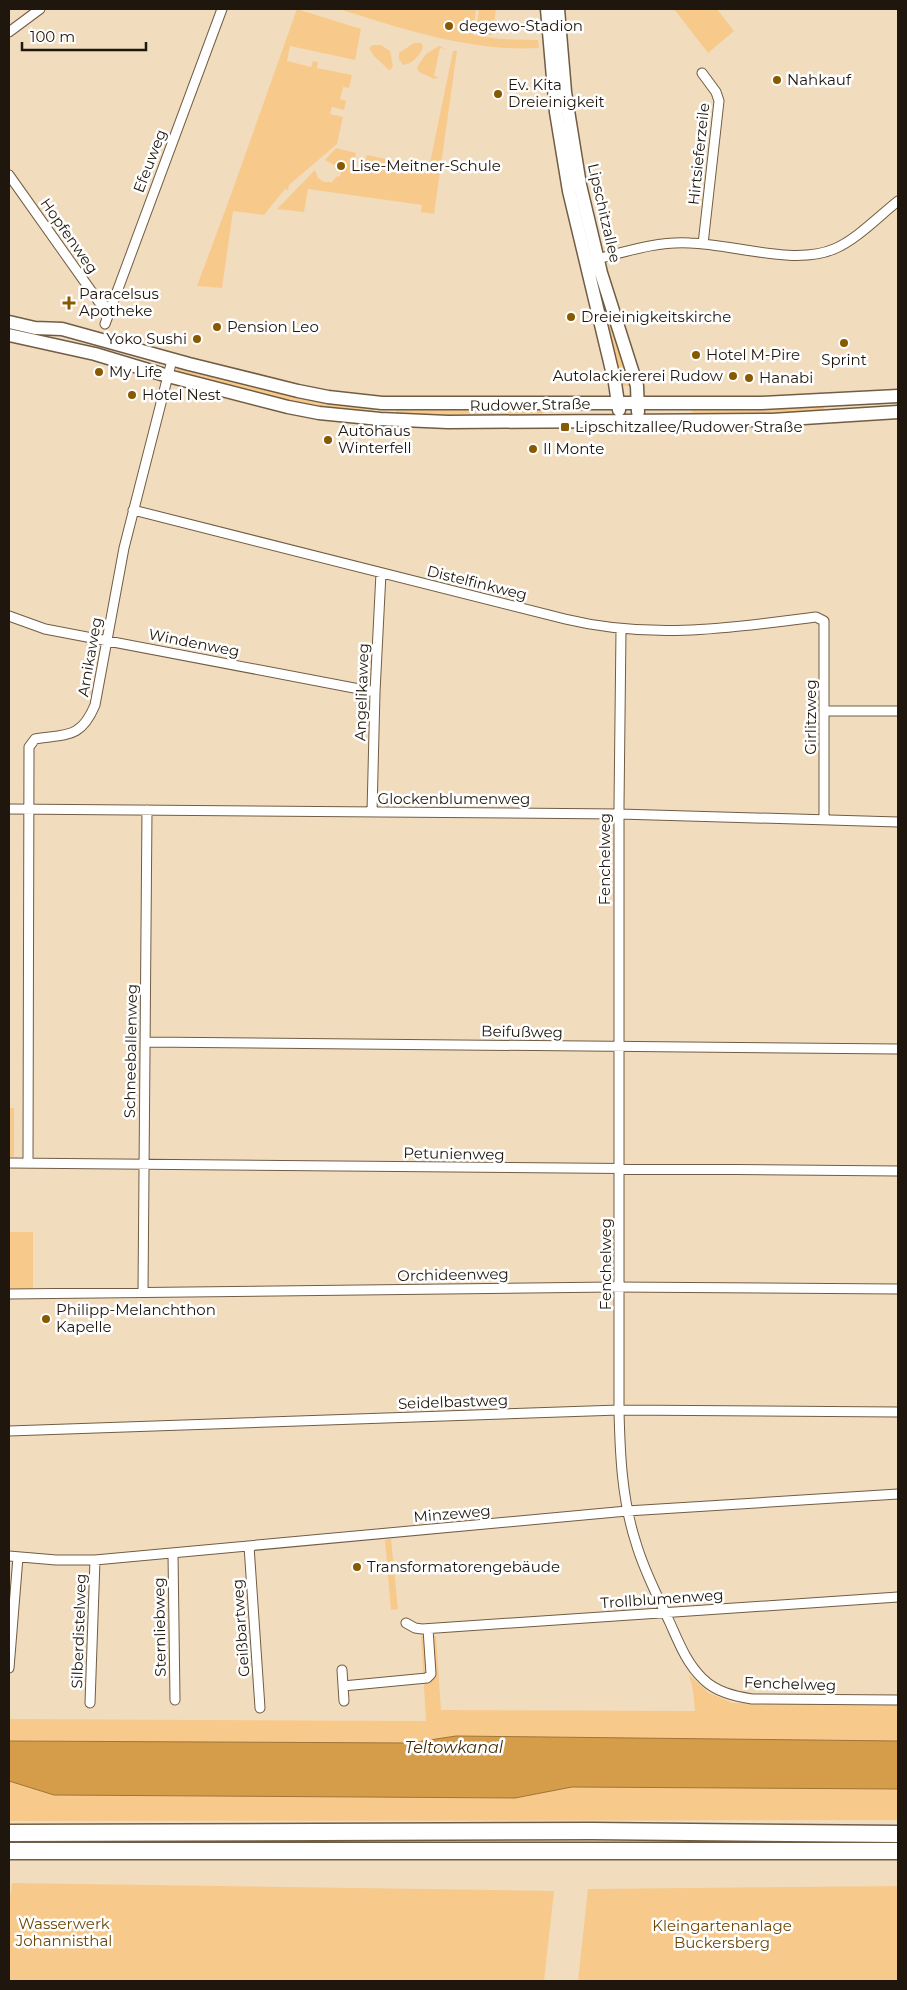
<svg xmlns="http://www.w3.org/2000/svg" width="907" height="1990" font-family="Montserrat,sans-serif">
<rect width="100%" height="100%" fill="#f2dcbe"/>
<path fill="#f7ca8c" d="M297,9L361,29L355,60L290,46L287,61L311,67L313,61L318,62L317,68L352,75L349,88L343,87L340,99L346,101L344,110L332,107L330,114L343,117L337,144L289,185L288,190L285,189L264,215L233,211L222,288L197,286L229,200Z
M339,9H476L473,35L500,39L538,40L539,48C471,52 403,29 339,9Z
M479,9L496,10L492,35L476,33Z
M674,9H717L734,31L708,53Z
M414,43H421L423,46C421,55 412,64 403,65L399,59V53Z
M373,45H381L390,51L393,66L391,69L389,70L374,56L369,48Z
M439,46L446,49L440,48L434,76L439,77L434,79L419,72L417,67L426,54Z
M453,51H457L434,214L421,212L422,205L308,189L304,212L277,209L315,170L318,178L324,182H332L336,177L340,176L341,173L340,168L325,160L336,148L356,153L353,168L363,170L367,155L395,161L394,167L399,168L401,162L407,163L406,170L419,173L421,166L429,168Z
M597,275L632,386H621L593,276Z
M177,368H183L294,397L372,408L374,411H357L293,401L180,372L177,371Z
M824,407L825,412L693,415L691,412L695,409Z
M396,410H543L545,412L539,415H396Z
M9,1108H14V1157H9Z
M9,1232H33V1289H9Z
M391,1539L398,1609L391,1610L385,1540Z
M421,1636H436L441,1710L695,1711L693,1690L689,1675L709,1693L733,1703L898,1704V1741L456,1736L410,1743L9,1741V1719L426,1721Z
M9,1781L54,1795L515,1798L572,1787L898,1789V1820L9,1821Z
M12,1883L554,1891L544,1981H9V1907Z
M898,1886V1981H578L588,1889Z"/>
<path fill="#d59d49" stroke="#9e7537" d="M456,1736L898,1741V1789L572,1787L515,1798L54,1795L9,1781V1741L410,1743Z"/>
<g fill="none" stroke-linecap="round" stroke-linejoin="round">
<g stroke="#715d44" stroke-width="11">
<path id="street" d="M9,32L40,9
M702,73L716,92L719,101L703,244
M9,175L99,302L110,309
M593,260C625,252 657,241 690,243C732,244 795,266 834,249C856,240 879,216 898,201
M105,324L222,9
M133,510L565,619C651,640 730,628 816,617L824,621V819
M9,616L45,629L375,692
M621,630L619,806V1410C620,1455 622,1500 636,1543C644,1571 658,1597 670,1623C679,1643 687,1664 703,1679C716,1692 734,1696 752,1699L898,1700
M825,711H898
M9,809L619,814L898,822
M372,812L375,692L381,573
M145,1042L898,1049
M9,1163L898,1171
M28,1163L29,747L35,739C66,734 81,739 95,705L124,548L172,360
M143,1292L147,810
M9,1294L612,1287L898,1289
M9,1431L619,1410L898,1412
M249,1546L260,1708
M173,1554L175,1700
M9,1556L56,1560H95L627,1511L898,1494
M406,1623L415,1628L422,1629L898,1597
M9,1668L18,1557
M342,1670L344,1701
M343,1686L427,1678L431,1674L428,1629
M90,1703L95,1560"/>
</g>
<g stroke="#715d44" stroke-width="15">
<path id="secondary" d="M547,9L556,112L569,191L615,383L619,410
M558,9L565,92L580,185L601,273L637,386L638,412
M9,322L35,328L62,329L189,364L298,391L328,397L382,403H761L898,396
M9,335L95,354L168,376L288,407L319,413L380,419L448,422L772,420L898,412"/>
</g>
<g stroke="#715d44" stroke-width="19">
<path id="highway" d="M9,1833L592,1831L898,1834
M9,1851H898"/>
</g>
<use href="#street" stroke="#fff" stroke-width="9"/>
<use href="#secondary" stroke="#fff" stroke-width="12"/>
<use href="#highway" stroke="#fff" stroke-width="16"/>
</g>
<g fill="#885a00" stroke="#fff" stroke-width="2">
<circle cx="449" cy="26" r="5"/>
<circle cx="777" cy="80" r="5"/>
<circle cx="498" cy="94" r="5"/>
<circle cx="341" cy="166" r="5"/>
<path d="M66.5 295.5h5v5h5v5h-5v5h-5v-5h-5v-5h5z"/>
<circle cx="571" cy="317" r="5"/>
<circle cx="217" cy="327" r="5"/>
<circle cx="197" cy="339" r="5"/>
<circle cx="844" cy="343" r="5"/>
<circle cx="696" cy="355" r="5"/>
<circle cx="99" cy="372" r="5"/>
<circle cx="733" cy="376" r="5"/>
<circle cx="749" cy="378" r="5"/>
<circle cx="132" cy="395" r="5"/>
<rect x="560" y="422" width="10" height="10" rx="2.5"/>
<circle cx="328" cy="440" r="5"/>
<circle cx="533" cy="449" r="5"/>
<circle cx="46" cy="1319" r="5"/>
<circle cx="357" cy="1567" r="5"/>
</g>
<g text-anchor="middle" stroke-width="5" stroke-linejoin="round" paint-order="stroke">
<g font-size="15" fill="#1f170d" stroke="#fff" text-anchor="start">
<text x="459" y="31">degewo-Stadion</text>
<text x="787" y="85">Nahkauf</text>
<text x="508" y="90">Ev. Kita<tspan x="508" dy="17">Dreieinigkeit</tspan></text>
<text x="351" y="171">Lise-Meitner-Schule</text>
<text x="79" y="299">Paracelsus<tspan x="79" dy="17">Apotheke</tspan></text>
<text x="581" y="322">Dreieinigkeitskirche</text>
<text x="227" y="332">Pension Leo</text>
<text x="187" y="344" text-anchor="end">Yoko Sushi</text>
<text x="706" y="360">Hotel M-Pire</text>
<text x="844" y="365" text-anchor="middle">Sprint</text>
<text x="109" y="377">My Life</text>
<text x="723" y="381" text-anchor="end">Autolackiererei Rudow</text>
<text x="759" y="383">Hanabi</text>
<text x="142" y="400">Hotel Nest</text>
<text x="575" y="432">Lipschitzallee/Rudower Straße</text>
<text x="338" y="436">Autohaus<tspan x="338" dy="17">Winterfell</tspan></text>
<text x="543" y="454">Il Monte</text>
<text x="56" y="1315">Philipp-Melanchthon<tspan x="56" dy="17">Kapelle</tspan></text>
<text x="367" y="1572">Transformatorengebäude</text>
</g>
<g font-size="15" fill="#1f170d" stroke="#fff">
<text transform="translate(699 154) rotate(-84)" y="5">Hirtsieferzeile</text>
<text transform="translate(150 161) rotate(-69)" y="5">Efeuweg</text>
<text transform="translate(604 213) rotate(77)" y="5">Lipschitzallee</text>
<text transform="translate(69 236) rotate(55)" y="5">Hopfenweg</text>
<text transform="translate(530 405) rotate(-1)" y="5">Rudower Straße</text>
<text transform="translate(477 583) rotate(14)" y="5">Distelfinkweg</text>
<text transform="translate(194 643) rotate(11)" y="5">Windenweg</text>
<text transform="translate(90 657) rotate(-80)" y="5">Arnikaweg</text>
<text transform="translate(362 692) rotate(-88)" y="5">Angelikaweg</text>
<text transform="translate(811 717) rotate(-90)" y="5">Girlitzweg</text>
<text x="454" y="804">Glockenblumenweg</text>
<text transform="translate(605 859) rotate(-90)" y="5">Fenchelweg</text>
<text transform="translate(522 1032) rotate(1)" y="5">Beifußweg</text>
<text transform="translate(131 1051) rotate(-89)" y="5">Schneeballenweg</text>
<text transform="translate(454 1154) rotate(1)" y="5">Petunienweg</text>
<text transform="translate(606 1264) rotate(-90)" y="5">Fenchelweg</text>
<text transform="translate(453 1275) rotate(-1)" y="5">Orchideenweg</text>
<text transform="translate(453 1402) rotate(-2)" y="5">Seidelbastweg</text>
<text transform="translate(452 1514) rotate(-5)" y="5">Minzeweg</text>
<text transform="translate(662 1599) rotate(-4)" y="5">Trollblumenweg</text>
<text transform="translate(160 1627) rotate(-91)" y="5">Sternliebweg</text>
<text transform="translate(241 1628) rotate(-94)" y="5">Geißbartweg</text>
<text transform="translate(79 1631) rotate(-88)" y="5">Silberdistelweg</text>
<text transform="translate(790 1684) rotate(2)" y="5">Fenchelweg</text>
</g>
<g font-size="15" fill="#6e4804" stroke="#fff">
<text x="64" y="1929">Wasserwerk<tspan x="64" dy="17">Johannisthal</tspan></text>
<text x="722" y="1931">Kleingartenanlage<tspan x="722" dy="17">Buckersberg</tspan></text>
</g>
<g font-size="16" font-style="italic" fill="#422b06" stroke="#fff">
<text x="454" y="1753">Teltowkanal</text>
</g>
</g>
<rect width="907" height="1990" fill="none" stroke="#1f170d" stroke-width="20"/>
<path d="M22 42v8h124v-8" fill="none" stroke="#1f170d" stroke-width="2.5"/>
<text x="30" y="42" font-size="15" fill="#1f170d" stroke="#ffffff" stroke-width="4" paint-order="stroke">100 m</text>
</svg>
